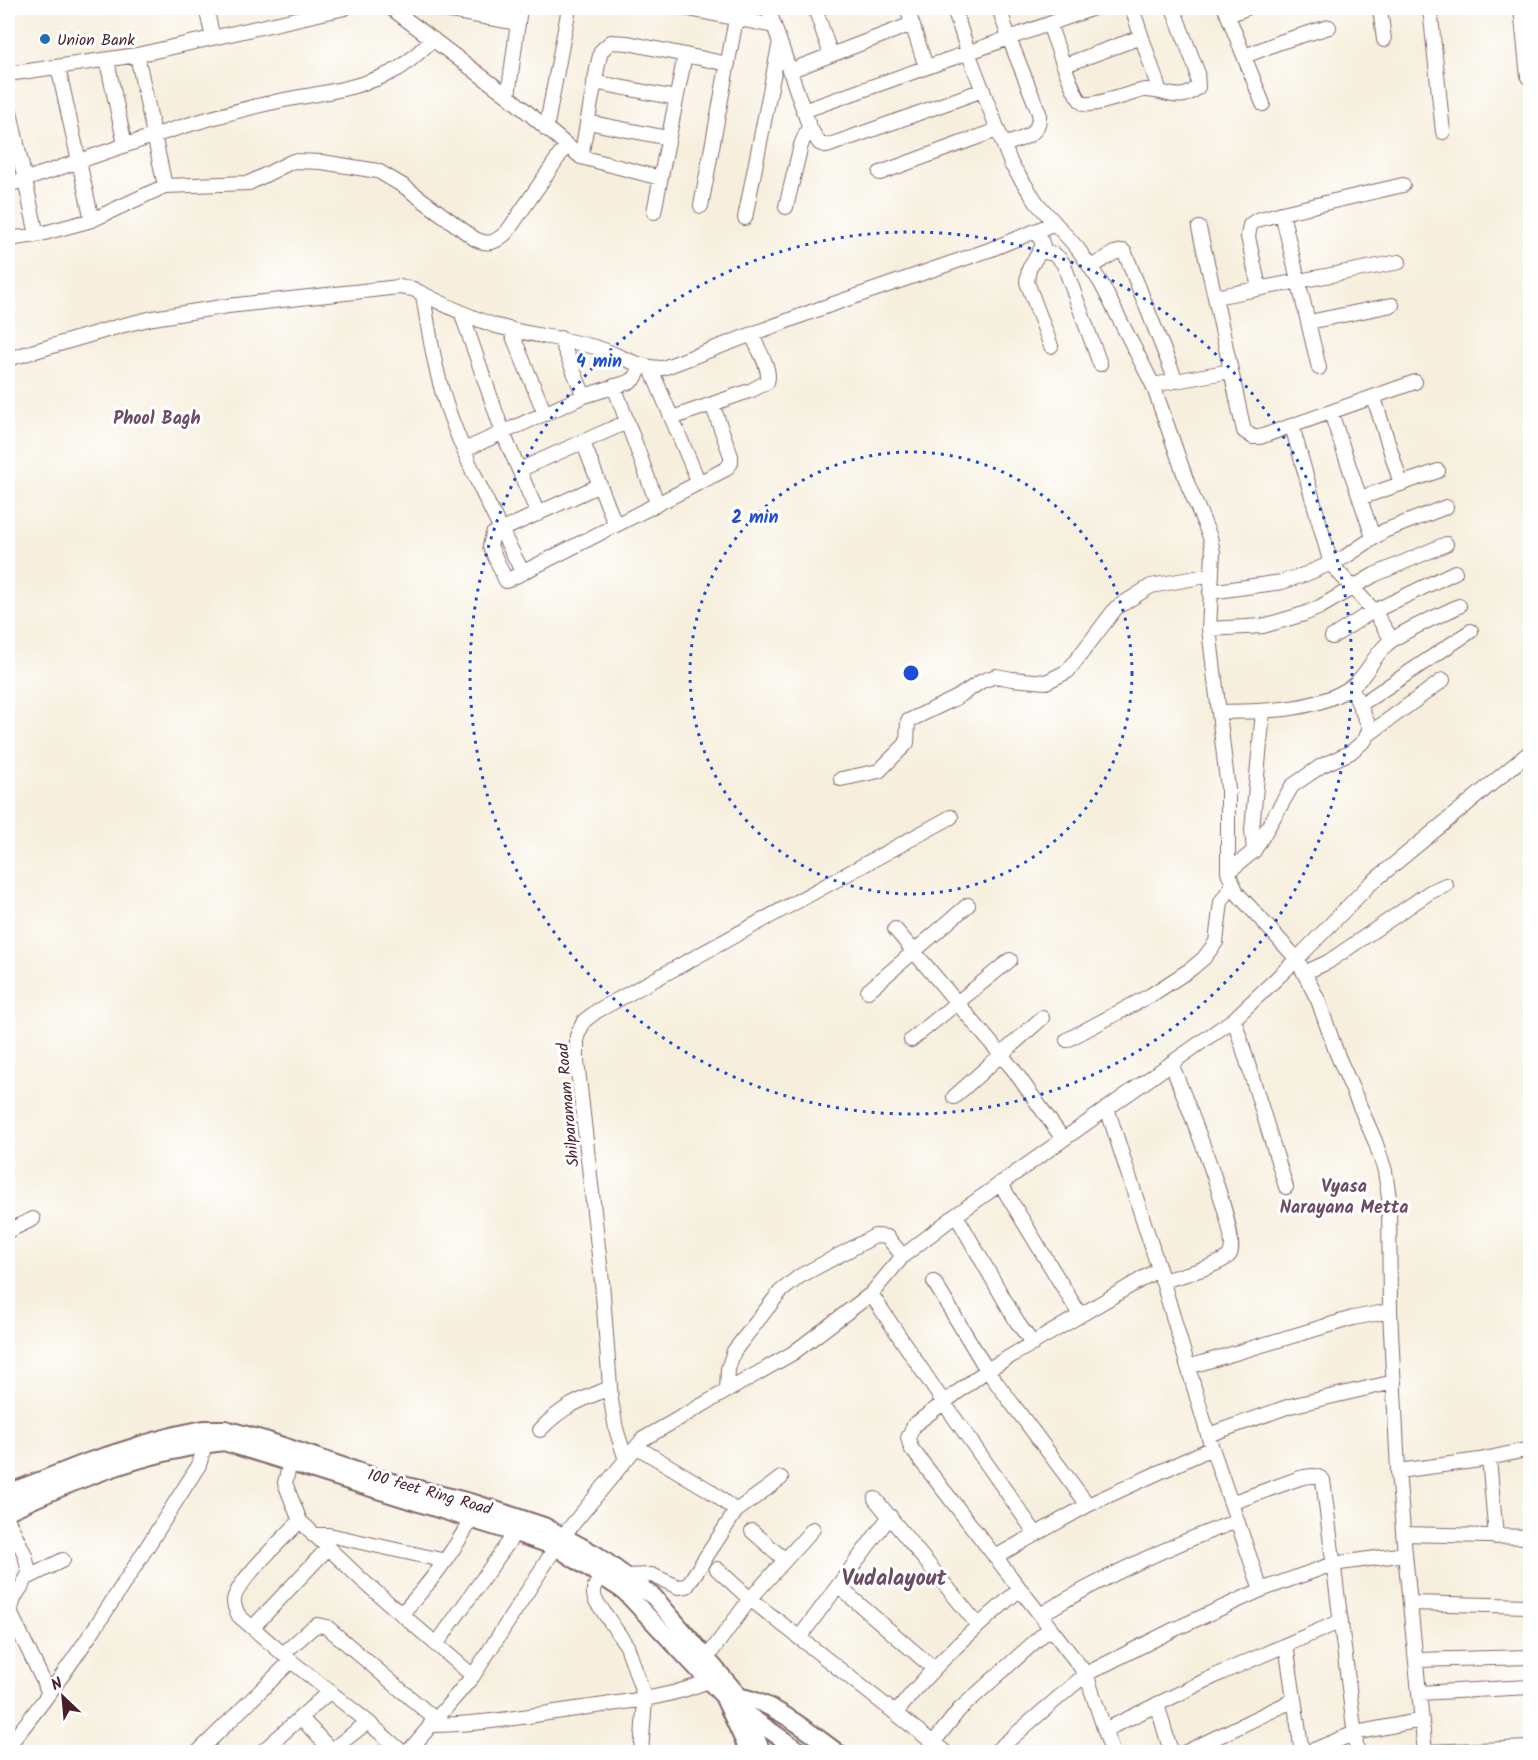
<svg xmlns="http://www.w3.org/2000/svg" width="1538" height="1760" font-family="Kalam,sans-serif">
<rect width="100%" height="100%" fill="#fff"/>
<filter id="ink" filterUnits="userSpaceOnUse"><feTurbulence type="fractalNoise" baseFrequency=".0167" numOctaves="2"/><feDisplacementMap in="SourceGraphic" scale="12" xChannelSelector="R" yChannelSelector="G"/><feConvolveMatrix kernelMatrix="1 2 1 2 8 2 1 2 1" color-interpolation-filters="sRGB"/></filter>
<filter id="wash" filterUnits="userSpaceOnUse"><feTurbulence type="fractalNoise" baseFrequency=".008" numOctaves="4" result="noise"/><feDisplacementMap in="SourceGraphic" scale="24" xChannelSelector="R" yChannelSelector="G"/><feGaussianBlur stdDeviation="1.35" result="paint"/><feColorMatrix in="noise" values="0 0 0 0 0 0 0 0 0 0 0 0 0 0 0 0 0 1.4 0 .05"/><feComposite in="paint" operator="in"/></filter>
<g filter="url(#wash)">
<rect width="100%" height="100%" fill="#f6efdd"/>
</g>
<g filter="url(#ink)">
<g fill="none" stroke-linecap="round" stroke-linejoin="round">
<g stroke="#866869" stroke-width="16">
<path id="minor" d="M206,8L213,38
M391,8L508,96L581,157L660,178
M434,8L518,23
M684,8L774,26
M768,8L809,126L819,143L827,146L983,90
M815,8L831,55
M907,8L926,67
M954,8L968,52L1011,164L1037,203L1078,249L1101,283L1153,385L1188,485L1210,537L1213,552L1209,629L1228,789V872L1237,893L1297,959L1318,1000L1337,1054L1375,1141L1385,1171L1389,1198L1390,1311L1398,1471L1405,1554L1425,1752
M999,8L1009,38L1039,113C1041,136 1022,138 1004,145
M1132,8L1160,92
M1225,8L1263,104
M1380,8L1384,40
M1430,8L1443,132
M1521,8L1528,77
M1228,15L1247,8
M1049,24C1054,36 1074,102 1085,104C1095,106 1131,93 1144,90C1166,89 1178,105 1198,87L1197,71L1173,8
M137,55L165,186
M1245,56L1280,42L1329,27
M107,61L125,145
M1065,65L1141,37
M58,67L92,220
M789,71L912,24
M8,74L137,55L345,8
M594,82L676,98
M508,96L520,8
M8,103L37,235
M803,111L1094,8
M587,122L668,138
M546,129L569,8
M581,157L598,64L601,51L611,42L628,43L728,64
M880,173L997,130
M8,185C75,164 140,138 208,119C233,112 258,105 284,100C321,93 364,88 398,69C411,61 422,49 433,39
M701,206L736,19
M786,207L801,145L809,126
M654,212L685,55
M1282,213L1319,368
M745,218L779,46
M1199,228L1215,297
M1038,231L1043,246L1029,269L1027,282L1051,346
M8,239L37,235L92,220L165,186L249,183L293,161L322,162L378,171L405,187L475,239C489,246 496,242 507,232L566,146
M1041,252C1052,252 1058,255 1064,265L1100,364
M1091,267L1114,253L1123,251L1125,253L1176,381
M1259,288L1248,237L1250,225L1257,220L1282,213L1403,185
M423,295C429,332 435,371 447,407C467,464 495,519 523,573
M461,312L503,433L538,514
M1309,322L1392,305
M510,329L545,414
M560,338L584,396
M8,359L120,326L153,318L228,306L399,287L413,289C439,302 466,316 493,325C528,335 563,338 598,348C620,355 640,369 663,368L816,310L989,250L1055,223
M651,369L699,483
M1231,371L1244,431L1253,437H1260L1415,382
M1153,385L1231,371L1215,297L1399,262
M614,386L657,503
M1374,398L1401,484
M1331,413L1373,537
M672,418L752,390L767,382C772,369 757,348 752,335
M1292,426L1331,564L1374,611L1392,640
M583,442L615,524
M464,450L584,396L629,382L635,378L642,366
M519,470L627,422
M600,485L493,534L490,546L506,581L726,469L731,463V456L712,404
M1360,498L1438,471
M1210,592L1282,582L1306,574L1345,557L1384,531L1446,507
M1209,629L1263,626L1304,614L1320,607L1374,575L1446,544
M1332,637L1368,614L1455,572
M1360,705L1471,631
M1220,712C1263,711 1314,712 1351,687C1366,677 1372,658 1386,645C1399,632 1441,615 1459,606
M1369,734L1443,680
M841,779L879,771L907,743L908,721L956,698L982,681L996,676L1012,679L1046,682L1068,671L1116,608L1151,586L1212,575
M1254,851L1252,830L1263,711
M1228,872L1254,851L1292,786L1321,766L1351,752L1365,740L1370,728L1351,687
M895,929L1013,1069L1063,1139
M1304,973L1328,962L1430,892L1446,885
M868,991L968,905
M1234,1019L1286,1187
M911,1040L1010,960
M1067,1040L1151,995L1191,969L1204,958L1216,942L1221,902L1232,885
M954,1097L1042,1018
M1107,1108L1159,1269L1212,1448L1261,1590
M1000,1183L1080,1315
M956,1215L1017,1322L1033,1344
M8,1231L33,1219
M1162,1281C1176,1277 1224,1265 1230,1254C1241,1234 1182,1091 1171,1063
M934,1282L987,1370L1088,1505
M871,1294L944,1403L1036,1534
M1188,1367L1353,1318L1390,1311
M727,1391L728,1369L734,1351L780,1292L800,1276L875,1236L887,1237L903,1256
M540,1430C563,1406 580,1400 610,1388
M1208,1435L1290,1406L1394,1382
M637,1447L709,1490L736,1511
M1489,1458L1496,1537
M626,1460L616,1429L611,1400L602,1282L577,1061V1036L584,1021L597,1011L951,817
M290,1463L285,1483L300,1521L362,1580L473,1676
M1398,1471L1480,1460L1530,1449
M875,1499L978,1625
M1231,1503L1300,1478C1309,1476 1316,1474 1323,1480L1357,1752
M8,1520L25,1555L29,1573C23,1588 10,1597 11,1614L49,1693
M300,1521C286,1536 232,1585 234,1602C234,1607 237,1612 239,1616L291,1661L368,1722L402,1752
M752,1531L785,1560
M1403,1534L1530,1537
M313,1535H329L446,1561
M995,1557L1088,1505L1212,1448
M717,1569L750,1599L945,1752
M602,1576C595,1585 591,1590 596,1601L627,1646L645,1699L641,1752
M626,1576L652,1575L678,1587L687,1586L736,1511L781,1478
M27,1578L63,1560
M838,1586L933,1668
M1410,1603L1530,1606
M401,1614C429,1585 451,1555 471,1520
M1040,1615C1103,1577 1168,1546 1237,1521
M253,1627L328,1548
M799,1638L890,1516
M436,1645L515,1533
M1286,1645L1302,1752
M284,1653L312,1628L317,1625L327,1627L435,1719
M706,1659L750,1599L813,1529
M1416,1660L1530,1657
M1419,1693L1530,1687
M1157,1704L1171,1752
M896,1713C933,1665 974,1629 1020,1589
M301,1718L331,1750
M430,1725C479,1725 527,1716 576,1709C620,1702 669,1699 710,1680
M1105,1730L1221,1673L1341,1621
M933,1743L959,1710L1050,1628
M8,1746C80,1659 138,1560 199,1465L205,1444
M198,1752L291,1661
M262,1752L330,1691
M329,1752L368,1722
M408,1752L473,1676L563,1536L643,1439L793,1353L871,1294L903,1256L956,1215L1234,1019L1297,959L1369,885L1530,752
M995,1752L1086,1674L1173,1630L1261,1590L1333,1564L1405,1554
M1112,1752L1086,1674L911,1448L908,1438L914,1425L987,1370L1159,1269
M1186,1752L1294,1700
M1309,1752L1355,1733L1422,1720
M1425,1752L1530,1748"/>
</g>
<g stroke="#866869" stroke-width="20">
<path id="major" d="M8,1493L90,1461L140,1445L175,1435L204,1429H225L268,1441L384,1480L477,1504L544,1526L597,1555L654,1597L739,1696L762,1752
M8,1511C77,1479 147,1451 224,1442L515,1533L556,1547L624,1591L723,1696L749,1752
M733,1696C766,1697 811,1733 837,1752
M748,1715L801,1752"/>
</g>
<use href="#minor" stroke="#fff" stroke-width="14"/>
<use href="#major" stroke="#fff" stroke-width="16"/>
</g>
</g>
<g fill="none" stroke="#1d4ed8" stroke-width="3" stroke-dasharray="3 6">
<circle cx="911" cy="673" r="221"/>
<circle cx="911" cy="673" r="441"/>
</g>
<circle fill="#1f6fb2" stroke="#fff" stroke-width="2" cx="45" cy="39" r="6"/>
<g text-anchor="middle" stroke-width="6" stroke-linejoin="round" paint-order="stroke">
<g font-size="16" fill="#4a1f2b" stroke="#fff" text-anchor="start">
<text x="57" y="45">Union Bank</text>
</g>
<g font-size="16" fill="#4a1f2b" stroke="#fff">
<text transform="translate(567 1105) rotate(-95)" y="6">Shilparamam Road</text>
<text transform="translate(430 1491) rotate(16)" y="6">100 feet Ring Road</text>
</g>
<g font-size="18" font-weight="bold" fill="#6c4b64" stroke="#fff">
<text x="157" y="424">Phool Bagh</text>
<text x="1344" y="1192">Vyasa<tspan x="1344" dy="21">Narayana Metta</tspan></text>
</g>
<g font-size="22" font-weight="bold" fill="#6c4b64" stroke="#fff">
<text x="894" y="1585">Vudalayout</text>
</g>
</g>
<circle cx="911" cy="673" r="9" fill="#1d4ed8" stroke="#fff" stroke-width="3"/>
<g font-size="18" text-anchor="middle" font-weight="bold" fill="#1d4ed8" stroke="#fff" stroke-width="6" stroke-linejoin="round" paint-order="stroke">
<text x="599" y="367">4 min</text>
<text x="755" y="523">2 min</text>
</g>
<rect width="1538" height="1760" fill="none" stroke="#fff" stroke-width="30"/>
<g transform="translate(63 1697) rotate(334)" stroke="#ffffff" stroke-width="4.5" paint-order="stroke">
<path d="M0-4.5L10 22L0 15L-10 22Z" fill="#4a1f2b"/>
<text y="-9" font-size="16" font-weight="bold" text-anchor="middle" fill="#4a1f2b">N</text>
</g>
</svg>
